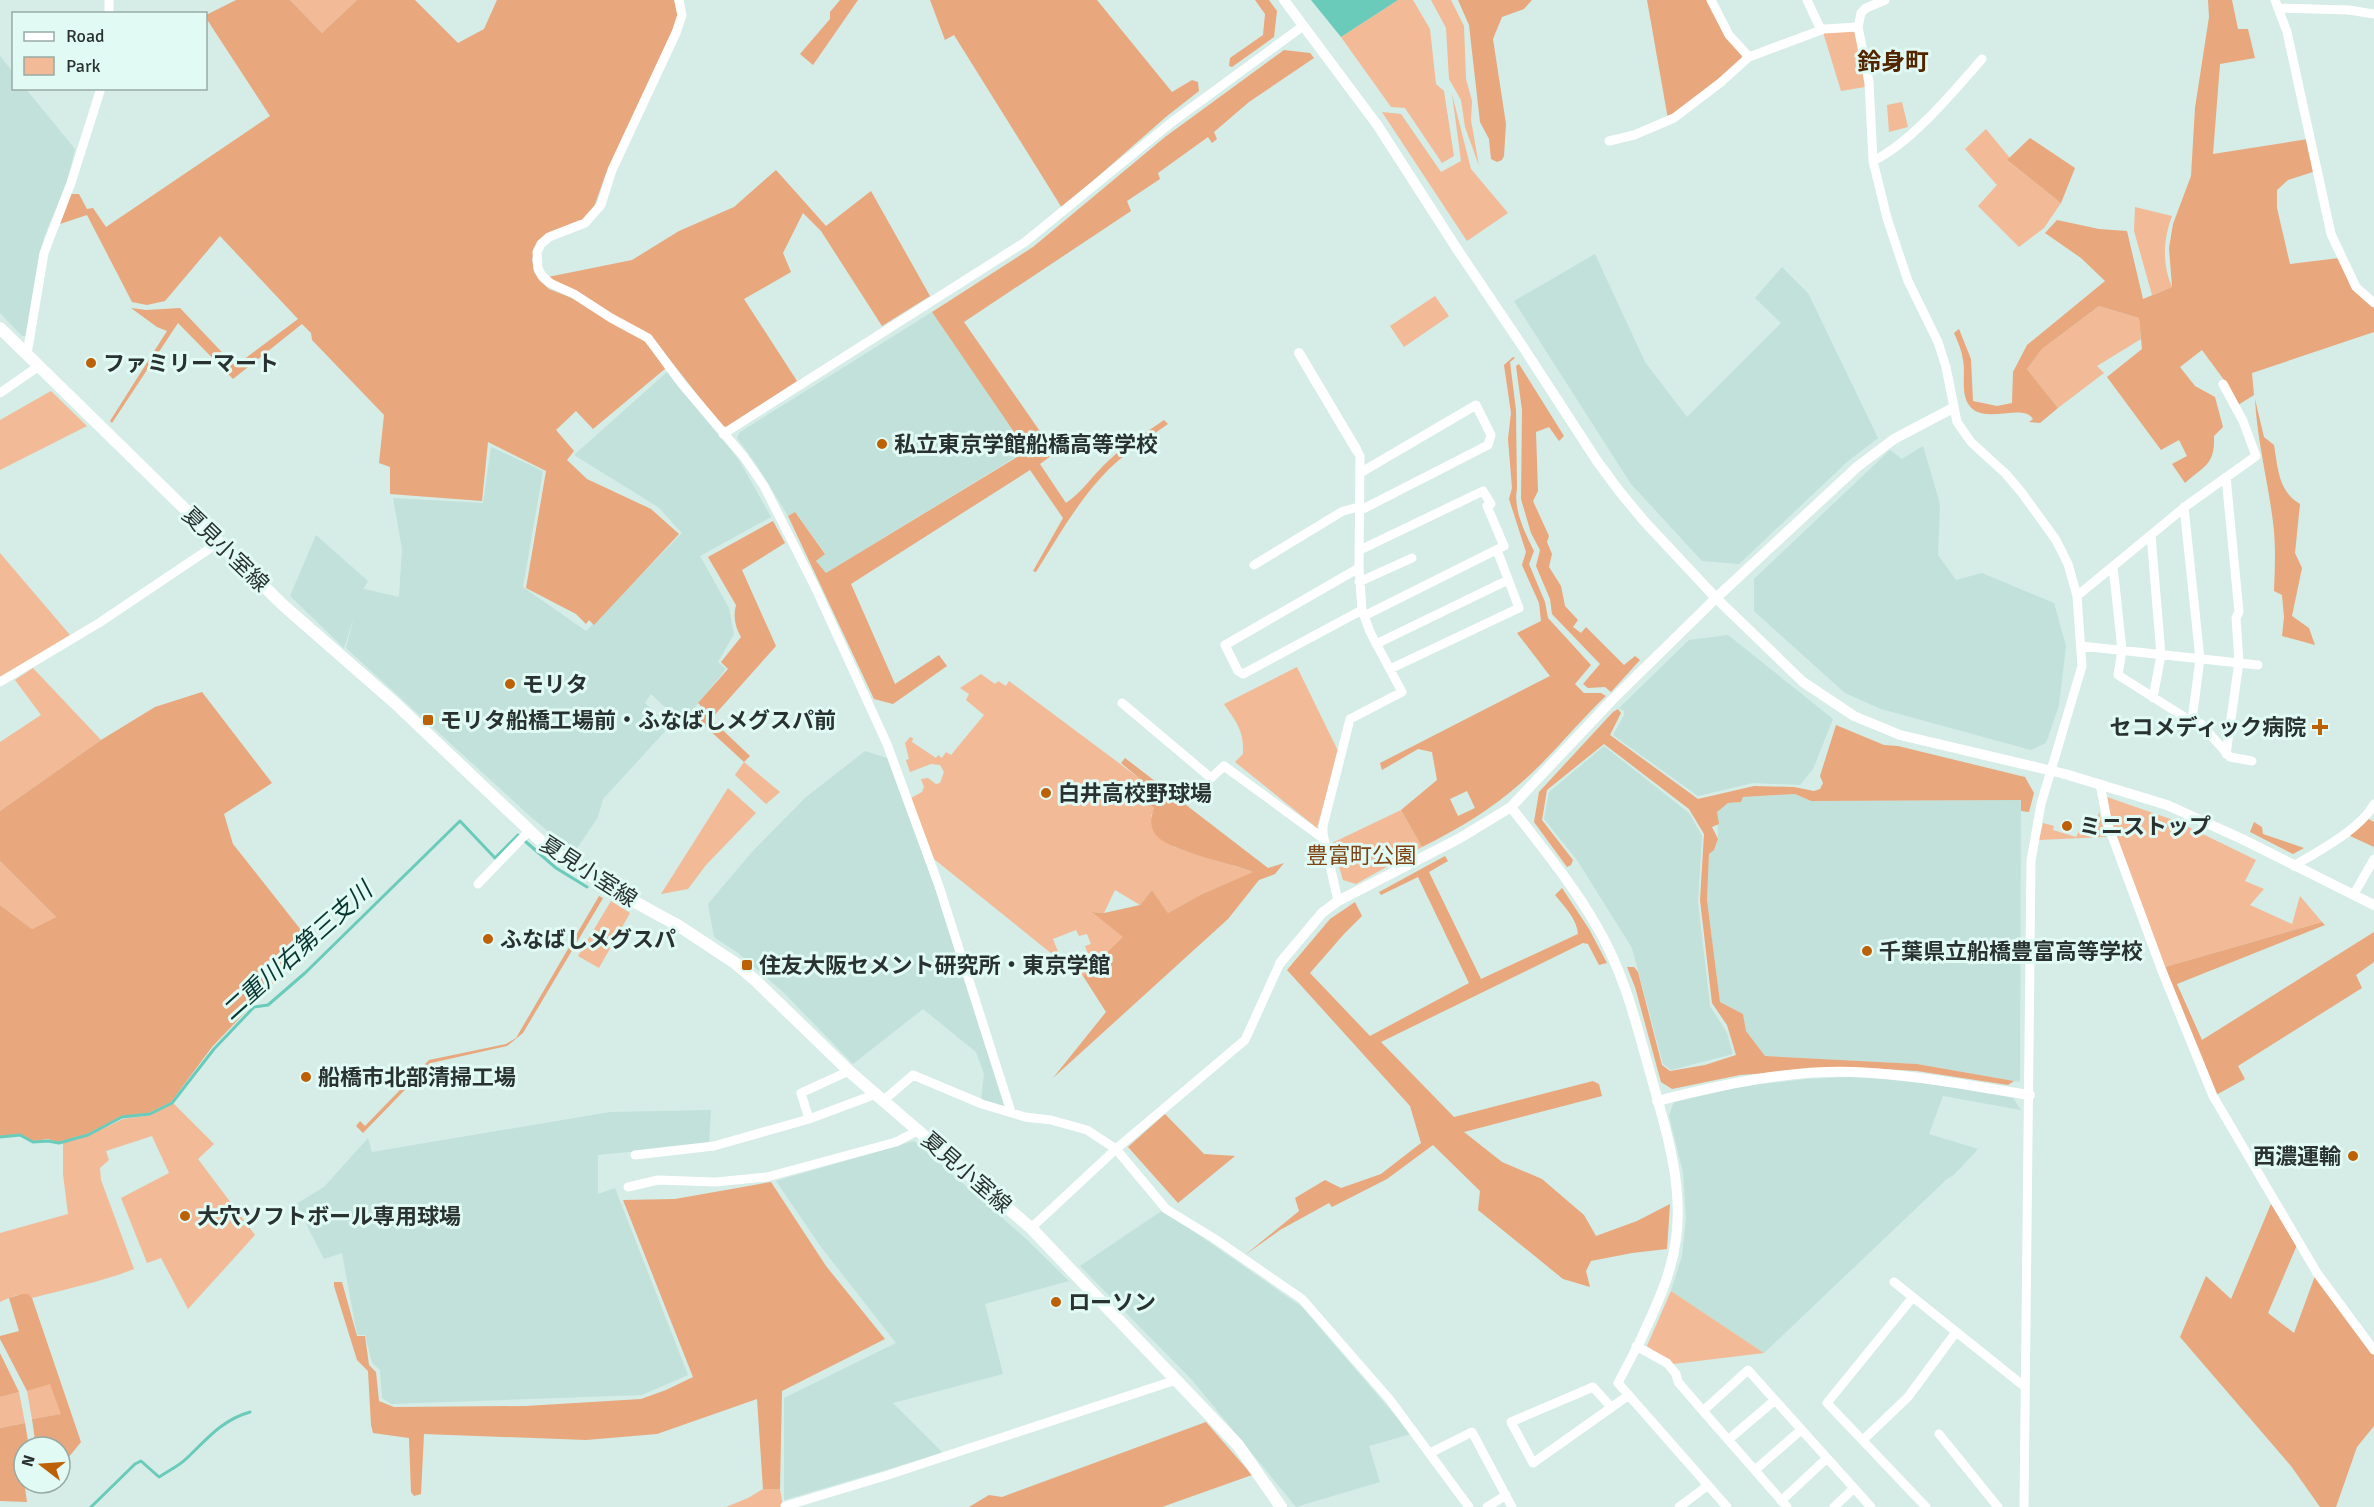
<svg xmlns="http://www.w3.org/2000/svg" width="2374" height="1507" font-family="Signika,'Noto Sans JP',sans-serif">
<rect width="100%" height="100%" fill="#d5ece7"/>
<path fill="#c1e1da" d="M0,56L13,72L14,88L26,89L75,149L67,182L44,237L26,336H22L0,313Z
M1595,254L1645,362L1687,417L1781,323L1755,298L1782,267L1808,293L1878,438L1848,461L1739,564L1702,561L1631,484L1514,301Z
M932,312L1027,450L826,573L816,561L825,553L795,512L788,516L756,464L737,438L740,432Z
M667,372L739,460L771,517L700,556L729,608L734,634L718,662L726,669L682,723L651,694L645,703L669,727L603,799L598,817L574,853L531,817L346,648L354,617L344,648L290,596L316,535L368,581L362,591L364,589L399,597L402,549L393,498L483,503L491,447L543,471L523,587L586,631L682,533L658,507L574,455Z
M1923,446L1940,504L1938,555L1956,580L1982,573L2054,603L2066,646L2059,705L2046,743L2031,750L1881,709L1845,693L1754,611V579L1890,450L1902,459Z
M1728,635L1833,719L1813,769L1800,785L1753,783L1698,796L1613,735L1624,715V711L1619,708L1689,640Z
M1604,746L1689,813L1702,836L1698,902L1710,1006L1727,1033L1733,1054L1671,1070L1663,1064L1632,948L1577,860L1544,819L1549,792Z
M865,751L887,758L935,887L1006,1107L981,1101L984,1074L976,1052L923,1009L853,1064L783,992L738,953L714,937L708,904L751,853L805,798Z
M1795,794L1811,801L2021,800L2020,1082L1917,1064L1765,1056L1746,1031L1743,1014L1720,1002L1707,900L1709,854L1714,850L1718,839L1717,812L1728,803L1741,802L1743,797Z
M1850,1077L1888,1078L1969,1089L2013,1098L2021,1110L1943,1096L1929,1134L1978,1149L1954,1175L1947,1179L1764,1353L1671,1291L1682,1256L1686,1218L1683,1172L1669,1116L1674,1101L1744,1086L1807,1079Z
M711,1110L709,1144L598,1155V1194L615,1188L688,1375L642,1395L391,1404L382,1398L380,1370L372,1363L365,1335H357L342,1253L324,1259L296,1204L324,1187L368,1138L372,1152L610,1112Z
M914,1141L1024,1237L1069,1281L985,1304L1003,1374L893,1403L943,1453L784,1500V1398L896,1343L821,1247L776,1181Z
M1163,1210L1302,1307L1411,1434L1369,1446L1380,1482L1296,1507L1192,1380L1080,1266Z"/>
<path fill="#f2ba96" d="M290,0H357L322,33Z
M1398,0H1413L1430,29L1436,84L1444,91L1454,156L1442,163L1405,108L1391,107L1341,37Z
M1431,0H1451L1464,26L1466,79L1472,101L1471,120L1479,166L1465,127L1461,100L1449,79L1446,28Z
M1852,31L1856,33L1865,87L1841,91L1823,32Z
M1452,94L1471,169L1508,213L1467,241L1382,112L1401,114L1441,172L1461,161Z
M1902,102L1908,127L1889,132L1887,105Z
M1986,129L2010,158L2008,161L2061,203L2044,228L2019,247L1978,206L1997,185L1965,149Z
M2135,207L2172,216C2163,239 2162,265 2172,287L2152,295L2134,231Z
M1435,296L1449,316L1404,347L1390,326Z
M2099,306L2139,318L2141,339L2097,366L2104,373L2058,408L2027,369L2042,349Z
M51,391L87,426L0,470V420Z
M0,553L70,635L0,678Z
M1297,667L1338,751L1317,828L1235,762L1243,754C1244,731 1237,723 1224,704Z
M33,668L101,740L0,811V742L41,715L15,680Z
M981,674L995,684L998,681L1006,686L1009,681L1151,787L1155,808L1151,816L1174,847L1254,872L1200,895L1168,913L1152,890L1140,905L1115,890L1104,913L1093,912L1124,937L1083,976L1065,963L1088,954L1085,946L1091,944L1087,934L1079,936L1076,930L1053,939L1062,962L934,859L911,798L922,792L924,787L921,779L928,778L936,784L940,783L944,772L940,765L931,764L910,772L906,760L909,759L905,743L910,737L913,738L912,742L936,758L938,755L942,758L946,752L951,755L984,715L966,700L969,694L960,688Z
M744,762L780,792L766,804L735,775Z
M728,788L756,813L706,865L688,889L661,894Z
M2107,797L2176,821L2256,860L2245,881L2264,889L2250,905L2292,924L2300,896L2322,922L2165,967L2112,825Z
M1401,810L1422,847L1356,884L1343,880L1332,843Z
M2099,812L2106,837L2039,840L2043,823L2054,826L2053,830L2076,837L2081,827L2095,830Z
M0,861L56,917L32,929L0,905Z
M611,901L630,913L599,968L578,956Z
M173,1103L214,1144L198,1159L255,1235L188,1309L161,1258L147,1263L121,1198L169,1173L152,1136L106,1151L109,1160L100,1168L101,1180L134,1269C101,1282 66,1289 32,1298C23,1290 10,1298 0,1302V1233L68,1214L63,1174V1143L88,1136L123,1119L151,1115Z
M1671,1291L1764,1353L1673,1364L1647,1346Z
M50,1383L62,1414L32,1419L27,1391Z
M19,1392L25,1423L0,1428V1397Z
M763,1489H780L783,1507H726L748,1498Z"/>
<path fill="#e8a77c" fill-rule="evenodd" d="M236,0H290L322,33L357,0H415L458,43L484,29L497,0H674L678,18L605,176L594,207L585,218L537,244L532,259L534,272L540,281L549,289L572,298L645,341L666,368L593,429L576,411L556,430L574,451L567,460L587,479L651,509L679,534L594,625L589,620L586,624L576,614L526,588L546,471L488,442L482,501L390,494V467L379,463L384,415L312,340L311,333L302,324L233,379L178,323L112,423L110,421L167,331L157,327L131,308L146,310L180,308L235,366L298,319L220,236L165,301L147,305L132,302L87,215L60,224L71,194H79L87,209L93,208L106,227L270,116L206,18V15Z
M840,0H858L813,65L800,54L830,19V12Z
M930,0H1097L1172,92L1192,80L1198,82L1199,91L1167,116L1062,208L954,35L945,40Z
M1255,0H1269L1277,11L1274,37L1232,67L1229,66L1230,58L1263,35L1265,14Z
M1458,0H1532L1524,9L1502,17L1493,39L1506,124L1504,156L1502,160L1497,162L1491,159L1489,139L1480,122L1469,25Z
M1647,0H1709L1742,55L1741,62L1668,119Z
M2208,0H2232L2238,29H2248L2255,58L2220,64L2213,154L2308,139L2316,171L2288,180L2277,190V208L2290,264L2339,258L2374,307V332L2252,373L2254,395L2238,405L2227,384L2202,350L2180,367L2195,386L2215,397L2223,427L2214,436C2215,465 2205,465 2185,483L2172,464L2187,456L2179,440L2161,450L2107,377L2142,349L2139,318L2099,306L2042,349L2027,369L2058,408L2040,423L2029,422L2033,419C2023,402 1983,426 1969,405C1960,392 1966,374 1963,360C1962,351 1958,342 1954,333L1959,329L1971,359L1973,401L1997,406L2012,403L2013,372L2027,345L2105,281L2081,258L2045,233L2057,220L2099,229L2127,231L2143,299L2172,287L2169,248L2173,224L2191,176L2195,108L2209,17Z
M1284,50L1310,53L1314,58L1249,102L1214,132L1217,139L1212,143L1208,137L1158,173L1160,179L1127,201L1131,211L964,322L1055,453L1040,464L1066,503C1081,493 1090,479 1103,466C1121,447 1144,434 1164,420L1168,424C1148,438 1127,452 1109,469C1079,499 1058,537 1036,572L1033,571L1063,518L1030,470L851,584L895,684L939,655L947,666L893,704L874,699L788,516L795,512L825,554L816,561L826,573L1027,451L932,312L1033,247L1165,137Z
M2030,138L2075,168L2061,203L2007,160Z
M776,170L826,226L871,191L930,296L882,326L821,231L803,213L783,253L791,272L744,299L797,381L727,427L722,426L652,337L548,277L632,260L679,231L734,207Z
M1513,357L1515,358L1510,362L1516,410L1517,489C1513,509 1525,533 1534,551L1529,564L1545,602L1548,618L1591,665L1575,684L1584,693H1601L1606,696C1577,723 1552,756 1522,782C1492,809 1458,829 1422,847L1401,810L1437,780L1432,752L1418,749L1382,770L1380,763L1550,676L1517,633L1541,621L1539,603L1522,565L1526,552L1509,499L1512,488L1508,439L1511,413L1504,365ZM1467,791L1475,808L1458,816L1450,799Z
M1519,364L1564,436L1559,441L1549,427L1536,432L1538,491L1533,501L1549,536L1547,542L1552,554L1549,567L1561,586L1565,606L1578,620L1573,627L1581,633L1586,627L1624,665L1635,656L1640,660L1611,692L1605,687L1588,688L1583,684L1600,664L1552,614L1550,599L1536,566L1540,550L1531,533L1521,499L1522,410L1516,366Z
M2255,399L2264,437L2274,445C2278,468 2278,491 2300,504L2295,553L2302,568L2292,616L2309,628L2315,645L2282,636L2284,617L2282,595L2274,591C2275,568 2276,544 2273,522C2268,481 2257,440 2255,399Z
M773,521L785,543L742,570L776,646L711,719L750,756L744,762L694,716L703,708L698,703L728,669L721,662L741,637C735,627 733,616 736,605L708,557Z
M202,692L272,783L224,814L233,844L301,930L292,954L273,983L212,1047L171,1102L149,1113L122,1116L87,1134L58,1142L48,1139L33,1141L20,1134L0,1136V905L32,929L56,917L0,861V811L101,740L155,707Z
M1618,709L1621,713L1610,735L1698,799L1754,786L1794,787L1814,791L1820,789L1823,783L1820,776L1836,725L1884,745L1898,746L2025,777L2034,793L2029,812L2021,811V800L1811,801L1795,794L1743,797L1741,802L1728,803L1717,812L1719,824L1712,827L1718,839L1714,850L1709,854L1707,900L1720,1002L1743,1014L1746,1031L1765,1056L1917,1064L2014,1081L2008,1085L1917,1071L1849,1067L1740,1075L1672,1089L1661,1082L1635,987L1627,967H1634L1638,972L1662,1065L1670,1071L1705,1065L1736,1055L1727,1025L1712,1003L1700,900L1704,834L1689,809L1604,744L1547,790L1542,820L1573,860L1571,865L1567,867L1534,822L1539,792L1613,712Z
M1125,758L1268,868L1284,863L1275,874L1259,880L1228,919L1053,1078L1106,1012L1083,976L1123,937L1092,912L1104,913L1140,905L1152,890L1168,913L1200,895L1253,872C1232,863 1168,851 1156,835C1149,826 1151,817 1154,808L1142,797L1150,787L1121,763Z
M2365,817L2374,822V847L2348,835Z
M2254,822L2262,827L2263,834L2304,848L2293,854L2250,832Z
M1445,856L1448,861L1429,872L1481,979L1578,934C1577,919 1564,906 1555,895L1562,888L1589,929L1607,963L1599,965L1588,944L1583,943L1381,1042L1454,1117L1593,1081L1599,1084L1602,1096L1464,1132L1502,1162L1542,1179L1584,1215L1596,1236L1637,1221L1670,1204L1667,1249L1632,1253L1591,1261L1586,1271L1590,1287L1563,1279L1478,1210L1480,1191L1433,1145L1387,1179L1332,1207L1329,1203L1280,1230L1245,1255L1299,1211L1295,1198L1325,1180L1341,1188L1381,1174L1421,1143L1410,1106L1287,970L1330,919L1355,902L1362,916L1344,934L1310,973L1370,1036L1469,983L1418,877L1381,895L1379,892Z
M599,896L603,898L602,900L523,1033L507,1046L431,1063L363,1133L356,1126L360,1121L365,1126L429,1060L506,1044L516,1038Z
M2322,922L2325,925L2177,984L2202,1040L2374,932V962L2356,975L2362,988L2238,1066L2245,1079L2216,1095L2165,967Z
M1165,1114L1204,1154L1235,1156L1178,1203L1128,1147Z
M771,1182L826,1266L885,1339L782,1391L780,1489H763L757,1399L657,1434L586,1440L424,1434L421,1494L414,1496L411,1492L409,1438L373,1433L371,1425L368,1371L357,1360L334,1286V1282H342L357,1336H365L369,1365L376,1372L379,1401L394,1407L526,1406L641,1399L666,1390L693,1377L623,1200L675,1199Z
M2271,1204L2297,1245L2268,1313L2294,1333L2315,1276L2374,1354V1426L2357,1447L2336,1507H2320L2291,1466L2180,1337L2206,1276L2231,1299Z
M22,1294H28L32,1298L81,1442L60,1468V1447H36L32,1419L61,1414L50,1384L27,1391L0,1339V1336L19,1331L9,1298Z
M0,1353L19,1392L0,1397Z
M1206,1422L1252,1475L1162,1507H969L989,1495L1002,1497Z
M25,1423L29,1447H24V1481L27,1502L0,1501V1428Z"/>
<path fill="#6acbba" d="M1311,0H1398L1341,37Z"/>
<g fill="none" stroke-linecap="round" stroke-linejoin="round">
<path stroke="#6acbba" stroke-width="3" d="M0,1137L20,1135L33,1142L48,1141L59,1143L88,1135L122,1117L150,1114L172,1103L214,1049L254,1007L268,1005L305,973L460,821L495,858L518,835L556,868L587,887
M91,1507L135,1464L141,1461L159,1477C168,1471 179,1466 187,1458C207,1439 222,1420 250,1412"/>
<path stroke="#fff" stroke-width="9" d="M679,0L682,15L676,33L612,170L601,205L585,223L549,237L541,244L537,252L538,268L542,276L550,283L574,294L611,318L648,338L682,384L744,457L764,486L816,589L887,744L939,886L1011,1112
M1711,0L1729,35L1749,57
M1807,0L1821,30
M1885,0L1866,8L1861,13L1858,27L1869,82L1873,161L1887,218L1908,281L1938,342L1946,367L1957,422L1971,442L2006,474L2022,493L2056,540L2068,564L2077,596L2082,666L2041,804L2031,861L2024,1507
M2275,0L2287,32L2331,234L2356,287L2374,303
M2279,8L2349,10L2374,14
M109,14V0
M1609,141L1634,135L1674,118L1720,83L1749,57L1824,29L1858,27
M1873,161C1911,143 1954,91 1982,59
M27,354L44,253L71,183L101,88
M0,393L39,366
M723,434L1025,242L1172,122L1303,26
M2184,507L2200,659L2192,720
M2151,535L2161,655L2153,698
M1360,550L1483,491L1491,504L1487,506L1504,546L1364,616
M1254,565L1343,511L1355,508L1361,510L1488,445L1491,435L1476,405L1360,473
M2113,566L2122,650L2118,675L2186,718L2201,724L2230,757L2252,761
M1359,568L1225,645L1238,671L1243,674L1362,610
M1359,582L1412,558
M2077,596L2186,506L2256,456L2243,421L2223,384
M1376,644L1508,580
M2081,646L2258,665
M1390,669L1519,608L1497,550
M0,682L99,623L218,543
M1122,703L1211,778L1224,766L1324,839
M2226,754L2239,662L2236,618L2239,612L2226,477
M2100,784L2108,825L2162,971L2213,1096L2317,1273L2374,1350
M2294,866C2318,851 2361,829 2374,804
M478,884L529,831
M2354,894L2374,859
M1338,901L1323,834V826L1350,719L1402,692L1370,632L1362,610L1359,568L1360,456L1356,449
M884,1100L913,1075L982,1104L1025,1117L1051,1120L1087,1130L1116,1149L1166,1209L1215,1239L1302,1299L1390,1400L1469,1507
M809,1119L801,1093L849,1071
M635,1155L714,1146L809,1119L876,1094
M628,1187L658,1180L716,1182L767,1177L896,1142L919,1130
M1031,1228L1116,1149L1245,1040L1280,963
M1894,1282L2025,1387
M1913,1297L1827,1403L1926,1507
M1640,1341L1618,1383L1727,1507
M1636,1346L1667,1363L1676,1374L1678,1382L1703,1411
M1611,1407L1593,1387L1511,1422L1533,1463L1629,1395
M1939,1434L1998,1507
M1864,1439L1908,1397L1956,1332
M1728,1440L1775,1400
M1430,1453L1472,1432L1512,1507
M1755,1470L1801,1430
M1781,1501L1826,1459
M785,1506L885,1476L1176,1380
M1487,1507L1506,1495
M1679,1507L1707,1486
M1787,1507L1703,1411L1748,1370L1871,1507
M1834,1507L1854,1488"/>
<path stroke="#fff" stroke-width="10" d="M1284,0L1378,126L1457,249L1525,350L1597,461L1620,492L1644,521L1716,598L1803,682L1854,716L1900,735L2065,774L2167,805L2242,839L2374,905
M1299,353L1356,449
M1511,807C1540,845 1572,883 1596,925C1623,970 1635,1019 1649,1069C1664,1123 1684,1182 1676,1239C1671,1276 1656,1307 1640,1341
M1280,963L1322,913L1338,901L1460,838L1511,807L1613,699L1716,598L1857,467L1894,439L1953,408
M1657,1101C1721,1085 1786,1070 1852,1072C1912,1074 1970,1086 2030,1095"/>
<path stroke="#fff" stroke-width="12" d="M0,328L284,606L395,703L548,848L613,890L679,926L735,963L756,981L850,1072L1031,1228L1238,1445L1281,1507"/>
</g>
<g fill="#bd6109" stroke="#e2faf4" stroke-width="2">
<circle cx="91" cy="363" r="6"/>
<circle cx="882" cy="444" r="6"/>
<circle cx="510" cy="684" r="6"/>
<rect x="422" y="714" width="12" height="12" rx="3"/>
<path d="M2317 718h6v6h6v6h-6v6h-6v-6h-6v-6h6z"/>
<circle cx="1046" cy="793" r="6"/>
<circle cx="2067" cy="826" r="6"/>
<circle cx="488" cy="939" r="6"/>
<circle cx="1867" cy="951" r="6"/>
<rect x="741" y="959" width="12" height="12" rx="3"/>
<circle cx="306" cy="1077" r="6"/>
<circle cx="2353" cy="1156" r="6"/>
<circle cx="185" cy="1216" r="6"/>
<circle cx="1056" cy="1302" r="6"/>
</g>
<g text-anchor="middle" stroke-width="6" stroke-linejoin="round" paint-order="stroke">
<g font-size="22" font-weight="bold" fill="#293230" stroke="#e2faf4" text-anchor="start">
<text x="103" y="371">ファミリーマート</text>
<text x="894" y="452">私立東京学館船橋高等学校</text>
<text x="522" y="692">モリタ</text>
<text x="440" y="728">モリタ船橋工場前・ふなばしメグスパ前</text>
<text x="2306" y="735" text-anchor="end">セコメディック病院</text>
<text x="1058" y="801">白井高校野球場</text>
<text x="2079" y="834">ミニストップ</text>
<text x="500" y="947">ふなばしメグスパ</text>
<text x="1879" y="959">千葉県立船橋豊富高等学校</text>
<text x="759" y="973">住友大阪セメント研究所・東京学館</text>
<text x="318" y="1085">船橋市北部清掃工場</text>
<text x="2341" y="1164" text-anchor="end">西濃運輸</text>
<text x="197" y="1224">大穴ソフトボール専用球場</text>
<text x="1068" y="1310">ローソン</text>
</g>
<g font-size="22" fill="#293230" stroke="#e2faf4">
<text transform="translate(226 549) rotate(44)" y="8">夏見小室線</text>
<text transform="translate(589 871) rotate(33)" y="8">夏見小室線</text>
<text transform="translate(967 1172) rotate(41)" y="8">夏見小室線</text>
</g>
<g font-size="22" fill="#7e4313" stroke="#e2faf4">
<text x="1361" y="863">豊富町公園</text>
</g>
<g font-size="24" font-weight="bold" fill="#522601" stroke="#e2faf4">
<text x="1893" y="70">鈴身町</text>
</g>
<g font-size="24" font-style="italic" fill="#073630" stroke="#e2faf4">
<text transform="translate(297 951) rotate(-42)" y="8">二重川右第三支川</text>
</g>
</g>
<rect x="12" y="12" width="195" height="78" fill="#e2faf4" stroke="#98aaa6" stroke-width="1.5"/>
<rect x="24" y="32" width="30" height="9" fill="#ffffff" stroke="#98aaa6" stroke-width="1.5"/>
<text x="66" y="42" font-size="18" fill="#293230">Road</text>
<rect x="24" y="57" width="30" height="18" fill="#f2ba96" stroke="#98aaa6" stroke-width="1.5"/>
<text x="66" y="72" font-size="18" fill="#293230">Park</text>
<g transform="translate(42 1465) rotate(287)"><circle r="28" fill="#e2faf4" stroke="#98aaa6" stroke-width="1.5"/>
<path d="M0-4.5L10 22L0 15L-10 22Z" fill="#bd6109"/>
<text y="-9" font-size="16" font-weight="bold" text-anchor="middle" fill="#293230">N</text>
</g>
</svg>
